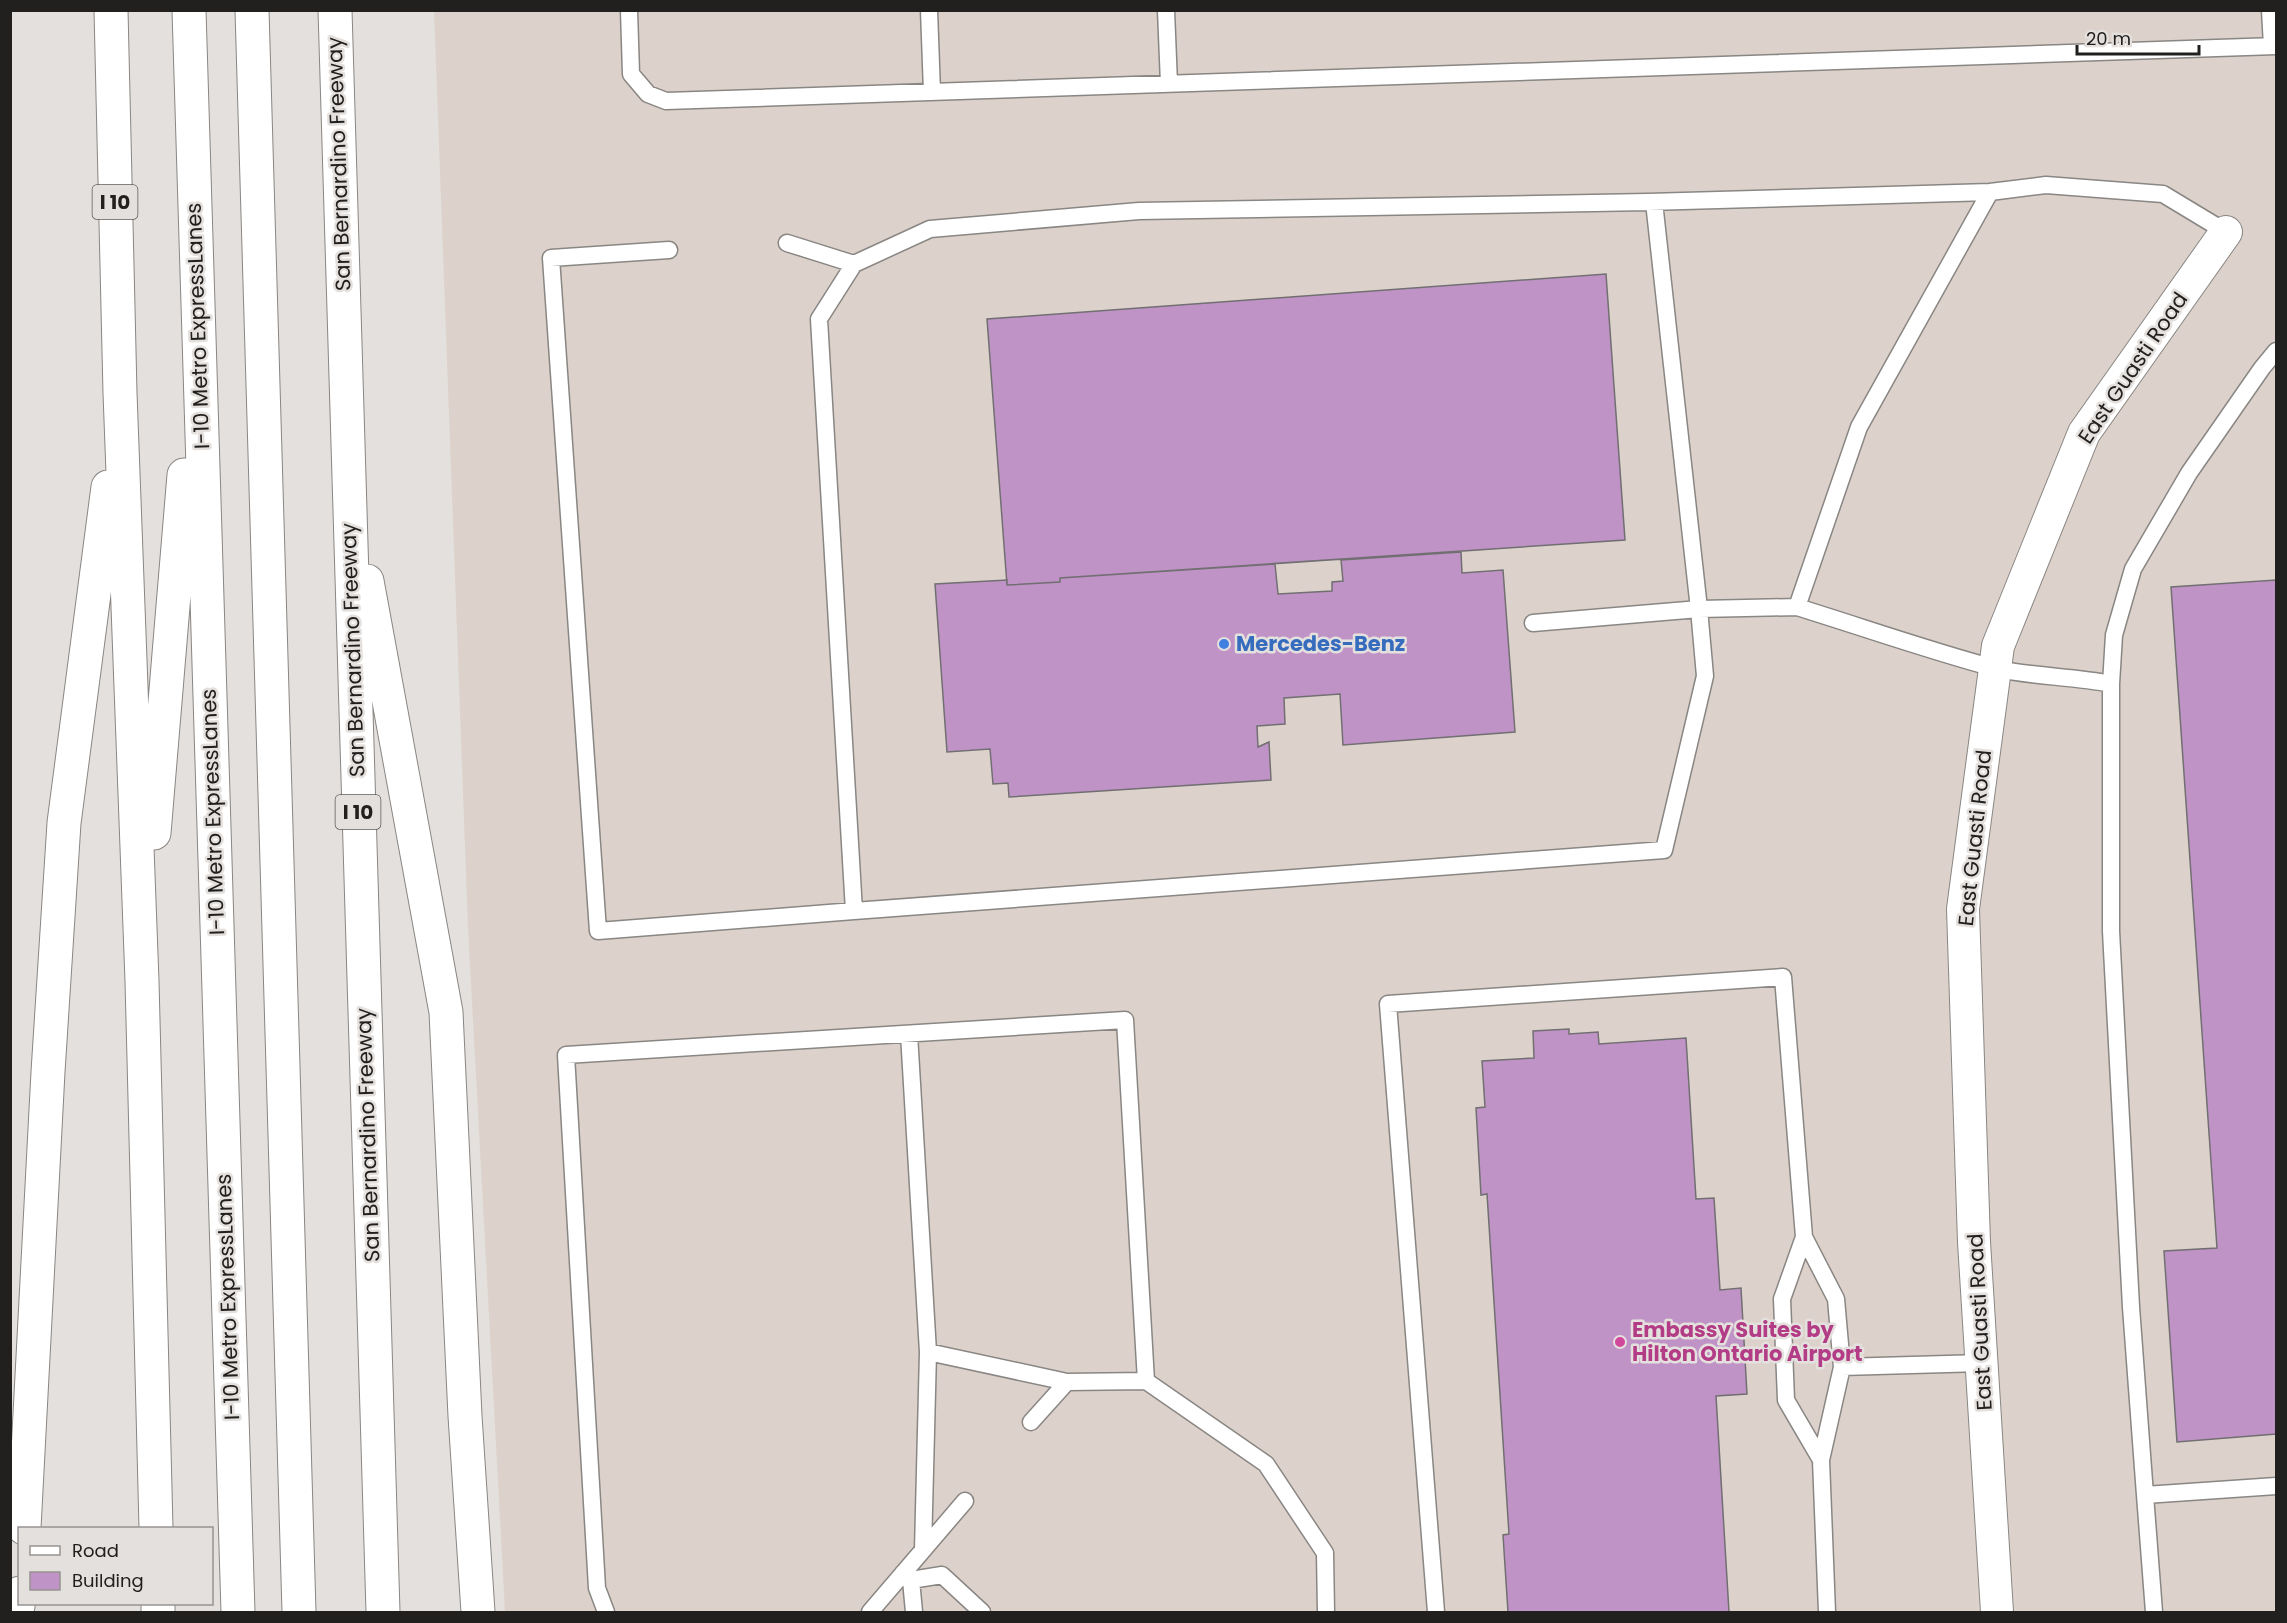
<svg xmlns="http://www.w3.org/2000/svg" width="2287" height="1623" font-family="Poppins,sans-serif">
<rect width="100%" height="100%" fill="#e4e0dd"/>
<path fill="#ddd2cb" d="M434,11H2276V1612H505L468,929Z"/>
<path fill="#c093c6" stroke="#716f72" stroke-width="1.5" d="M1606,274L1625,540L1060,578V582L1007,585L987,319Z
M1461,552L1462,573L1503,570L1515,732L1343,745L1340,694L1284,698L1285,724L1257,726L1258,747L1269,742L1271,780L1009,797L1008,783L993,784L990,749L947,752L935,584L1007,580V585L1060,582V578L1275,564L1278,594L1332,591V582L1343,581L1341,560Z
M2276,580V1434L2177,1442L2164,1251L2217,1248L2171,587Z
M1569,1029V1034L1598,1032L1599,1044L1686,1038L1696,1199L1714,1198L1720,1290L1741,1288L1747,1394L1716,1396L1729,1612H1508L1503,1535L1509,1534L1487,1194L1481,1195L1476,1108L1485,1107L1482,1061L1534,1058L1533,1031Z"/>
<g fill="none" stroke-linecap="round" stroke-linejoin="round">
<g stroke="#898683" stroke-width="19">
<path id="lane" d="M629,10L631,74L648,94L666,101L2276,46
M929,10L932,92
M1166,10L1169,84
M2270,10L2272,46
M2226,232L2163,194L2046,185L1990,192L1859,427L1797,607C1862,627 1927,650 1994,668C2032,677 2073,676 2111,684V931L2131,1307L2145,1495L2276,1486
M787,243L854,264
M669,250L551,258L598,931L854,911
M1797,607L1699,609L1705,676L1664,850L854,911L819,319L854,264L930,229L1139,211L1648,202L1990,192
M1533,623L1699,609L1654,202
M2111,684L2114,635L2133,569L2189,473L2262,368L2276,351
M909,1034L928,1352L923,1550
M1804,1237L1782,1299L1786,1400L1821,1460
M928,1352L1067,1382
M1842,1367L1982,1363
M1031,1422L1067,1382L1146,1381L1266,1464L1325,1553L1326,1612
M2145,1495L2154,1612
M903,1573L911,1580L914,1612
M911,1580L942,1575L982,1612
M606,1612L597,1588L566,1055L1125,1020L1146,1381
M870,1612L965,1501
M1436,1612L1388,1004L1783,977L1804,1237L1836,1299L1842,1367L1821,1460L1827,1612"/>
</g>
<g stroke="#898683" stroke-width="34">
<path id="street" d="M1997,1612L1974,1242L1963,909L1998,646L2084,433L2226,232"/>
</g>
<g stroke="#898683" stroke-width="35">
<path id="highway" d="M111,10L120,393L142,981L156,1528
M189,10L238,1612
M252,10L299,1612
M335,10L383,1612
M367,581L446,1012L465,1416L478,1612
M154,833L184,475
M24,1528L48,1072L64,823L108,487
M158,1604V1612
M17,1612L20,1593"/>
</g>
<use href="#lane" stroke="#fff" stroke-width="16"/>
<use href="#street" stroke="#fff" stroke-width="32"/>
<use href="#highway" stroke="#fff" stroke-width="33"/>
</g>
<circle fill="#3f7fe0" stroke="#e4e0dd" stroke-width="2" cx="1224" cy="644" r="6"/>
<circle fill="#d1479c" stroke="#e4e0dd" stroke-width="2" cx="1620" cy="1342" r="6"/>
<g text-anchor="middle" stroke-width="5" stroke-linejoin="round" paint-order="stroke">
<g fill="#e4e0dd" stroke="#5c5a58" stroke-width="1.5">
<rect x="92.5" y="185" width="45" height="34" rx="4.5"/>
<rect x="335.5" y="795" width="45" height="34" rx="4.5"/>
</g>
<g font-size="20" font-weight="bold" fill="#21201f">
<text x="115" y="209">I 10</text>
<text x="358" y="819">I 10</text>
</g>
<g font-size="21" fill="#21201f" stroke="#e4e0dd">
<text transform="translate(339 164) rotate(-92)" y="7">San Bernardino Freeway</text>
<text transform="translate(198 326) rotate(-92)" y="7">I-10 Metro ExpressLanes</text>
<text transform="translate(2133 368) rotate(-56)" y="7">East Guasti Road</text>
<text transform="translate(353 650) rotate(-92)" y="7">San Bernardino Freeway</text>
<text transform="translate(213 812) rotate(-92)" y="7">I-10 Metro ExpressLanes</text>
<text transform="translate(1975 838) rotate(-84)" y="7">East Guasti Road</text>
<text transform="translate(368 1135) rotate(-92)" y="7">San Bernardino Freeway</text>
<text transform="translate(228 1297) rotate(-92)" y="7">I-10 Metro ExpressLanes</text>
<text transform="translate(1980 1322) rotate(-93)" y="7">East Guasti Road</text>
</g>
<g font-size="21" font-weight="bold" fill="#366cbe" stroke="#e4e0dd" text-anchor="start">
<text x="1236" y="651">Mercedes-Benz</text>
</g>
<g font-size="21" font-weight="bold" fill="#b23c85" stroke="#e4e0dd" text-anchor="start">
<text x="1632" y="1337">Embassy Suites by<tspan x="1632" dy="24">Hilton Ontario Airport</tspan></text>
</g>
</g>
<rect width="2287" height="1623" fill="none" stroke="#21201f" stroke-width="24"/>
<rect x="18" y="1527" width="195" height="78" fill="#e4e0dd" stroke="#969391" stroke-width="1.5"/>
<rect x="30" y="1546" width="30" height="9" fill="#ffffff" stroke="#969391" stroke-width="1.5"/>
<text x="72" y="1557" font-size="18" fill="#21201f">Road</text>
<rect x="30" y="1572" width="30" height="18" fill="#c093c6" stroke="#969391" stroke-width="1.5"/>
<text x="72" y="1587" font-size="18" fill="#21201f">Building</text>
<path d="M2077 45v9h122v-9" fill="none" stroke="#21201f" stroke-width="3"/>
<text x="2086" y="45" font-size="18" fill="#21201f" stroke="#e4e0dd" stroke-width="4.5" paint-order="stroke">20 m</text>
</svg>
